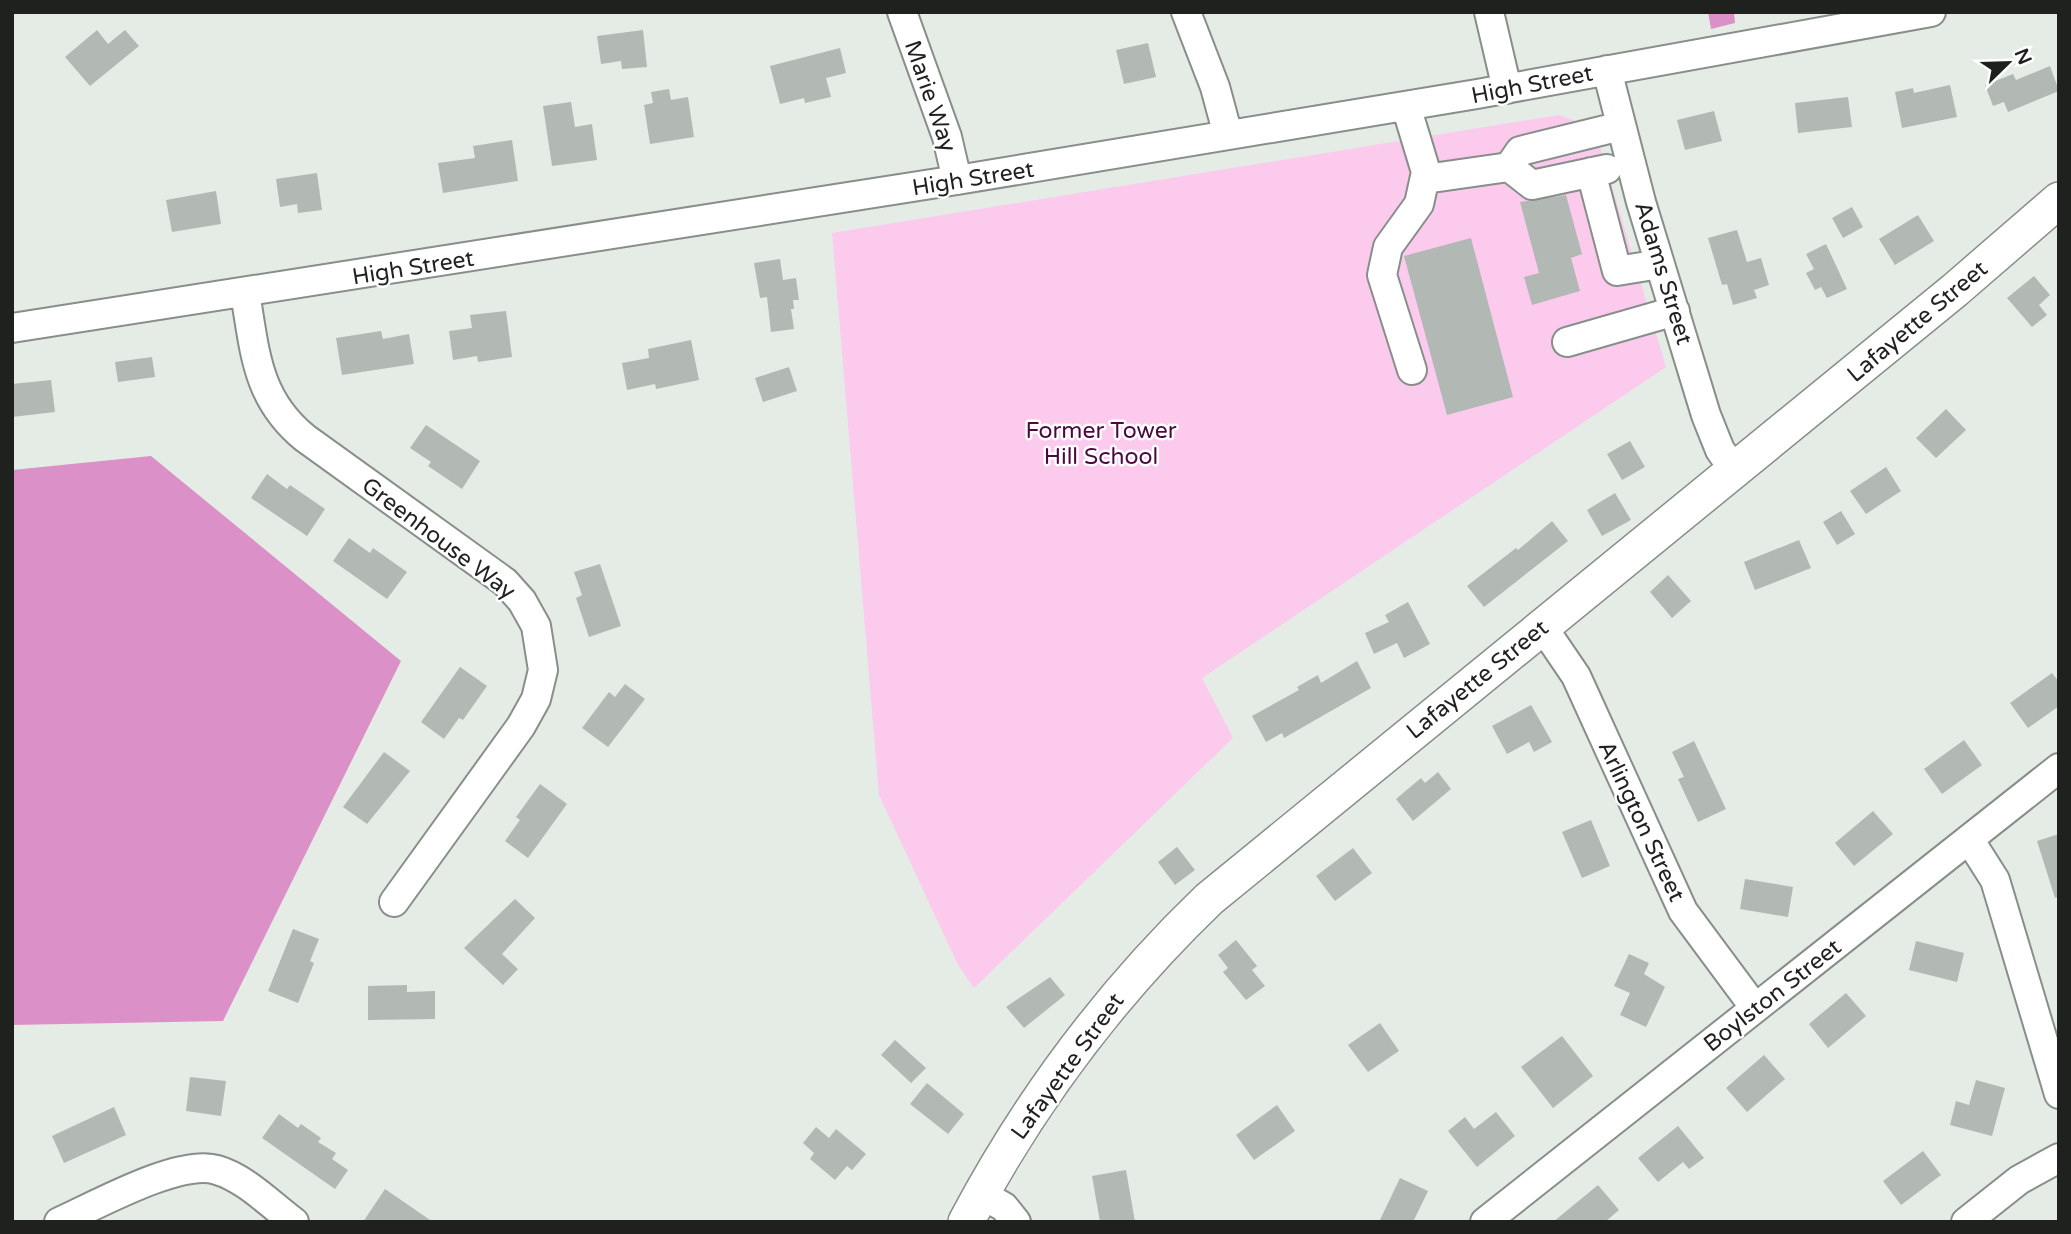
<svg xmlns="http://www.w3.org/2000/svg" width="2071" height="1234" font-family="'Varela Round',sans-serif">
<rect width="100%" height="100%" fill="#e5ece6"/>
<path fill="#fbcaed" d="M1559,115L1583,124L1600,147L1666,367L1202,678L1233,738L974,988L958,965L879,795L832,233Z"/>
<path fill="#db91c7" d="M1708,12H1734L1735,23L1711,29Z
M151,456L401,661L223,1021L12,1025V470Z"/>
<path fill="#b2b8b3" d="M97,30L108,44L125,30L139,46L90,86L65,57Z
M643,30L647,67L622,69L621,61L601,64L597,36Z
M1148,43L1156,77L1124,84L1116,50Z
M840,48L846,73L826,78L831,97L805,103L804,98L780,104L770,66Z
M2050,66L2059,91L2008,112L2004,102L1993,106L1985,85L2013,74L2016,80Z
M1950,85L1957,117L1902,128L1895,92L1913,88L1914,93Z
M669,89L671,100L688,97L694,137L650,144L644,105L653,103L651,92Z
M1848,97L1852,127L1798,133L1795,103Z
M571,102L575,127L592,124L597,160L552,166L543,106Z
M1714,111L1722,141L1685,150L1677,120Z
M512,140L518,181L443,193L438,163L475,158L473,146Z
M317,173L322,210L298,213L297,204L280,207L276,179Z
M216,191L221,224L172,232L166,200Z
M1566,195L1582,254L1571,258L1580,291L1532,305L1524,277L1539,273L1520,202Z
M1852,207L1863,227L1843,238L1832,218Z
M1918,215L1934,241L1895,265L1879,239Z
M1737,230L1747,262L1761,258L1769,285L1754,290L1757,298L1733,305L1727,284L1722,285L1708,238Z
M1471,238L1513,397L1447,415L1404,256Z
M1826,244L1847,289L1827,298L1821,287L1815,290L1806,273L1814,269L1806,254Z
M780,259L783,280L796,278L799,300H793L794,309H791L794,329L771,332L767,297L760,298L754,263Z
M2034,276L2050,295L2039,305L2047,315L2032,327L2007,298Z
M506,311L512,357L478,362L477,356L453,360L449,331L472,328L470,315Z
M381,331L383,339L409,334L414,364L342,375L336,338Z
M691,340L699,380L656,389L655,384L627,390L622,363L649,358L648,349Z
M152,357L155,377L118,382L115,362Z
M789,367L797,391L763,402L755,378Z
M51,380L55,412L12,417V384Z
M1946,409L1966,430L1936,458L1916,438Z
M426,425L480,461L462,489L428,466L431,462L410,448Z
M1630,441L1645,467L1622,480L1607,454Z
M1886,467L1901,491L1866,514L1850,491Z
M267,474L287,489L290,485L325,509L307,536L251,498Z
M1615,493L1631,520L1602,536L1587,510Z
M1841,511L1855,534L1837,545L1823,522Z
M1552,521L1568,541L1484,607L1467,586L1516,548L1518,550Z
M349,538L370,553L373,548L407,572L387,599L333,561Z
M1799,540L1811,568L1755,590L1744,562Z
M600,564L621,626L589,637L576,598L582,595L574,572Z
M1668,575L1691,601L1672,618L1650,592Z
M1408,602L1430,644L1404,658L1397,643L1374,654L1365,633L1389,622L1385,615Z
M1357,661L1371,688L1284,738L1282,733L1266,742L1252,716L1299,690L1297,687L1318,675L1321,683Z
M460,667L487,686L463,720L459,718L444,739L421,722Z
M2052,673L2059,682V706L2028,728L2010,703Z
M625,684L645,699L608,747L582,728L609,692L615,697Z
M1531,705L1552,742L1534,752L1529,742L1507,754L1492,726Z
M1964,740L1982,765L1942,794L1924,769Z
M1694,741L1726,809L1698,822L1678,779L1684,777L1672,752Z
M384,752L410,771L367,824L343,807Z
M1438,772L1451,789L1413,821L1396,799L1421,778L1425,783Z
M540,784L567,804L528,858L505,841L520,820L516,817Z
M1873,811L1893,834L1854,866L1835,843Z
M1591,820L1610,866L1582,878L1562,832Z
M2059,834V897L2055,898L2037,841Z
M1177,847L1195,870L1175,885L1158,862Z
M1353,848L1372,873L1335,901L1316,876Z
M1745,879L1793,887L1788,917L1740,909Z
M515,899L535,918L502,954L518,969L503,985L464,948Z
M293,929L319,939L310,961L314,963L298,1003L268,991Z
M1236,940L1257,966L1252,970L1265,986L1246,1000L1223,972L1228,968L1218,955Z
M1916,941L1964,953L1957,982L1909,970Z
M1629,954L1649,963L1644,974L1665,987L1646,1027L1620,1015L1630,993L1614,986Z
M1050,977L1065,995L1024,1028L1006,1007Z
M407,985V992L435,991V1019L368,1020V986Z
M1846,993L1866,1016L1828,1048L1809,1024Z
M1380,1023L1399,1051L1368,1072L1348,1045Z
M1562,1036L1593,1076L1553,1108L1521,1067Z
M895,1040L926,1068L911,1083L881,1055Z
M1764,1055L1785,1079L1747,1112L1726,1088Z
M190,1077L226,1081L221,1116L186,1111Z
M1976,1080L2005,1088L1992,1136L1950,1125L1956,1101L1969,1105Z
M927,1083L964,1114L948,1134L910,1104Z
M1277,1105L1295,1131L1254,1160L1236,1135Z
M114,1107L126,1135L64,1163L52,1136Z
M1496,1112L1515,1136L1477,1167L1448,1131L1465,1117L1474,1129Z
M279,1114L298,1128L301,1124L321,1138L318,1142L336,1153L332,1159L348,1170L335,1189L262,1138Z
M1678,1126L1704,1158L1689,1169L1683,1162L1658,1182L1638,1158Z
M816,1127L829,1138L836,1129L866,1154L852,1170L847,1166L835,1180L810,1159L814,1153L803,1143Z
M1923,1151L1941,1175L1901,1205L1883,1181Z
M1126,1170L1135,1222H1100L1092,1176Z
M1400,1178L1428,1191L1413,1222H1379Z
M1598,1185L1619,1210L1605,1222H1553Z
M385,1189L433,1222H363Z"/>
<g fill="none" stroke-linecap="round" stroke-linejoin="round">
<g stroke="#888e89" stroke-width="32">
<path id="minor" d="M902,12L947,137L957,180
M1186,12L1215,87L1228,135
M1489,12L1507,89
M1607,70L1641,202L1706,415L1720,450L1735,471
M1406,106L1426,172L1419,204L1388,247L1382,275L1412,370
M1509,167L1532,185L1607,169
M1591,172L1617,271L1660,264
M1425,179L1509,167L1520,151L1621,126
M245,293C255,351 256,398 305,438L505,582L522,601L536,626L543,670L536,699L521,726L394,902
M12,328L957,180L1477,94L1931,12
M1567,342L1675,311
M1542,626L1576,676L1683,911L1755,1008
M1969,839L1995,880L2059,1094
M981,1194L1004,1207L1016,1222
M59,1222C95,1206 180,1158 217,1170C245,1178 271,1205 294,1222
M1485,1222L2059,768
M1966,1222L2019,1180L2059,1158"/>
</g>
<g stroke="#888e89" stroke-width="38">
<path id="major" d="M966,1222C1030,1101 1111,993 1209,899L1955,290L2059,200"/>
</g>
<use href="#minor" stroke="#fff" stroke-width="28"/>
<use href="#major" stroke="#fff" stroke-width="35"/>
</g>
<g text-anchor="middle" stroke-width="5" stroke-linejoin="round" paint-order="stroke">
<g font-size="23" fill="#1f211f" stroke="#fff">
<text transform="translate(1532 84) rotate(-11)" y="8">High Street</text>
<text transform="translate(931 96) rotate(71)" y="8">Marie Way</text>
<text transform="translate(973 178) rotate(-9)" y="8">High Street</text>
<text transform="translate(413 267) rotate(-9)" y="8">High Street</text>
<text transform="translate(1664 273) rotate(73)" y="8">Adams Street</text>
<text transform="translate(1917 321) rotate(-40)" y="8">Lafayette Street</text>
<text transform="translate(439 538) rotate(37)" y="8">Greenhouse Way</text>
<text transform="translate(1477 679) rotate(-39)" y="8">Lafayette Street</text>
<text transform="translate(1642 821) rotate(65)" y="8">Arlington Street</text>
<text transform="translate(1772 995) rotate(-38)" y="8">Boylston Street</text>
<text transform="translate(1067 1066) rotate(-54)" y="8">Lafayette Street</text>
</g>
<g font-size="23" fill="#4c0940" stroke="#fff">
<text x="1101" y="438">Former Tower<tspan x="1101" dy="26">Hill School</tspan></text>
</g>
</g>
<rect width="2071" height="1234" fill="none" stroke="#1f211f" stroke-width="28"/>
<g transform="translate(2008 63) rotate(67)" stroke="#ffffff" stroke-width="5" paint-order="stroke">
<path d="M0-5L12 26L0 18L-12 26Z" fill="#1f211f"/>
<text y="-10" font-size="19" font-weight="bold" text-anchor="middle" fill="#1f211f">N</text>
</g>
</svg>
